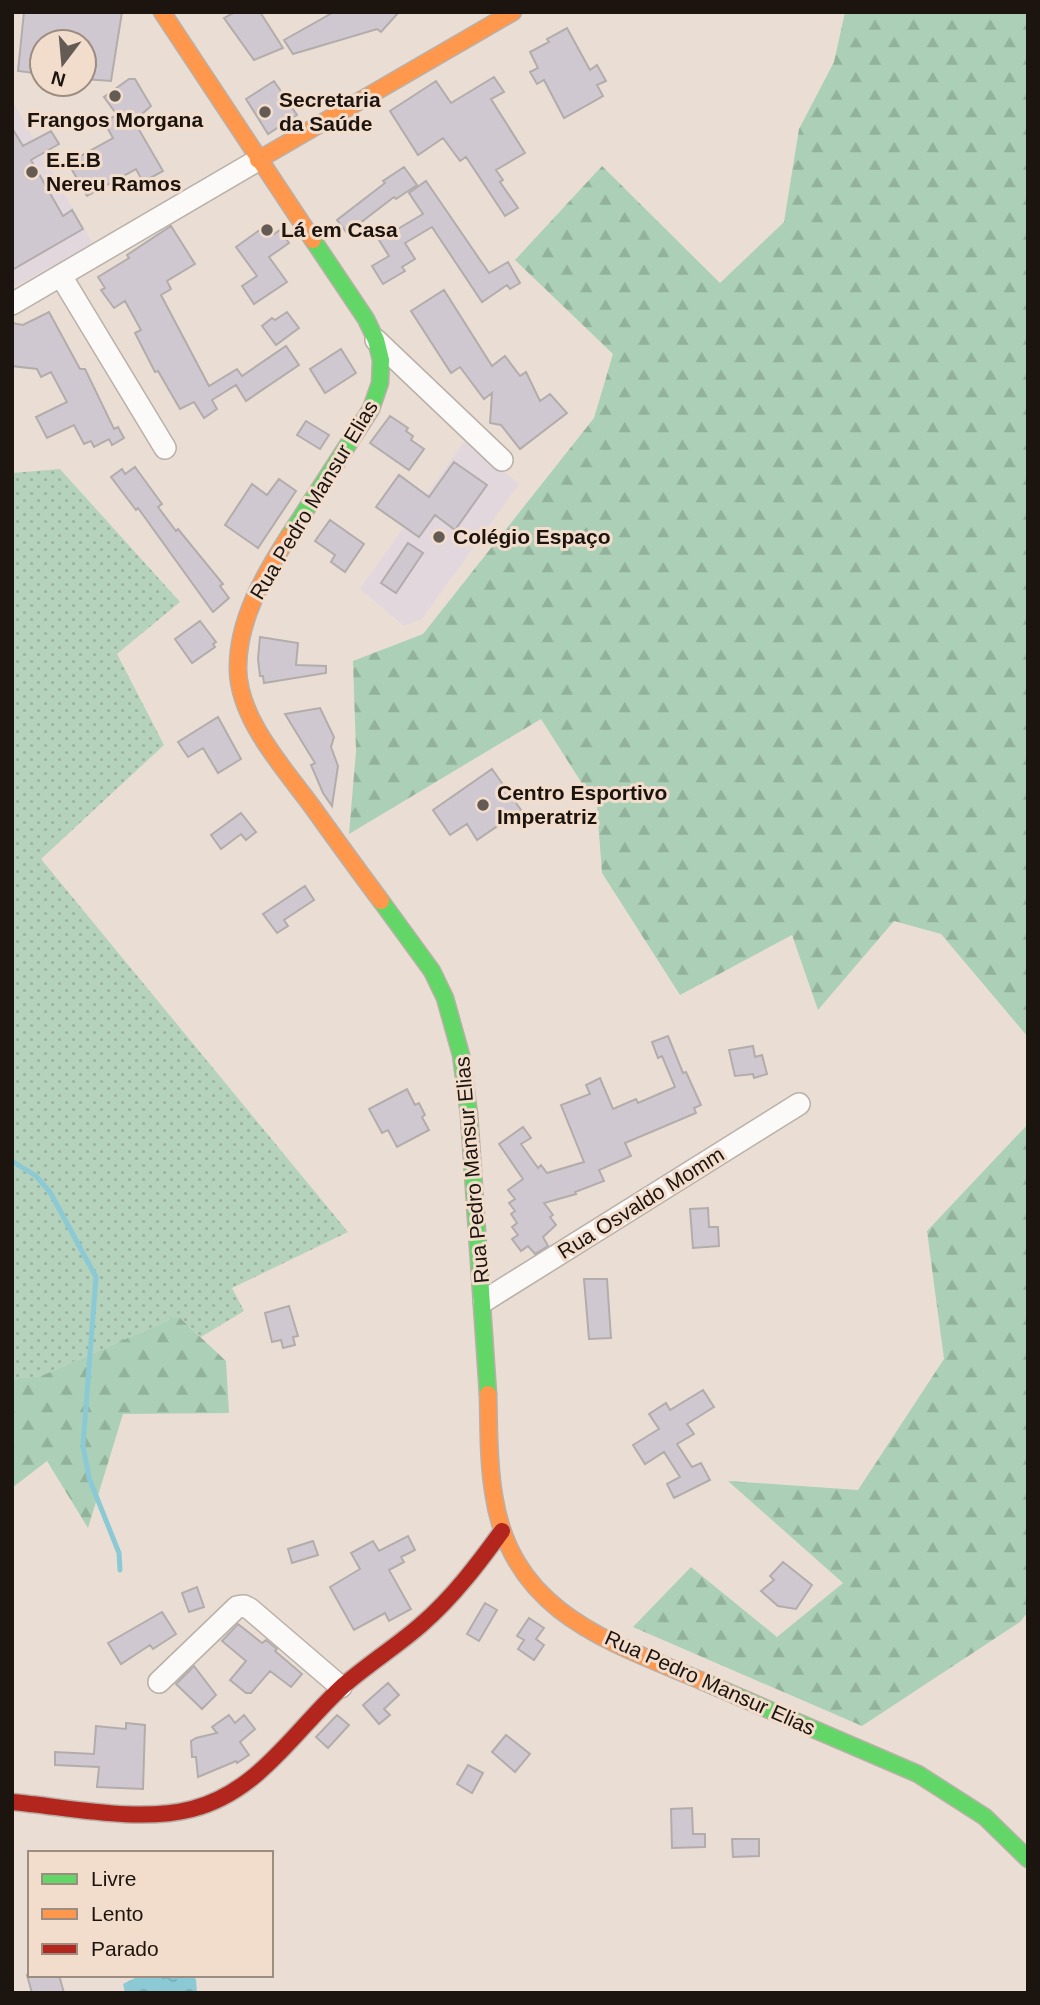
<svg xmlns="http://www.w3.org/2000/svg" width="1040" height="2005" viewBox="0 0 1040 2005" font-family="Arial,sans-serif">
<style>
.education{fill:#e3d7de}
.grass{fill:url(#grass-dots)}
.forest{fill:url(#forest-firs)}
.water{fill:url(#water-ripples)}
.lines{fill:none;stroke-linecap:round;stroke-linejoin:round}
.stream{stroke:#8bcad5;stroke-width:5}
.building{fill:#cfc8d1;stroke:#b2acab;stroke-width:2}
.street-casing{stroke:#b9b0a8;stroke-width:24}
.fast-casing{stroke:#b9b0a8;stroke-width:19}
.slow-casing{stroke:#b9b0a8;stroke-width:19}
.jam-casing{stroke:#b9b0a8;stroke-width:19}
.street{stroke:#fcfaf9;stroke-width:21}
.fast{stroke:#63d668;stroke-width:16}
.slow{stroke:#ff974d;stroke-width:16}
.jam{stroke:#b3261e;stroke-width:16}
.poi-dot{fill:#645b54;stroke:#f2ddcc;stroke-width:2.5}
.labels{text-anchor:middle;stroke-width:6;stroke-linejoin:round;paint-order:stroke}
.poi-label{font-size:21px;font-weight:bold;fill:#1c140f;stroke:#f2ddcc;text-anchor:start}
.street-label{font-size:21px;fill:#1c140f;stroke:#f2ddcc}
</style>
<defs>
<pattern id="grass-dots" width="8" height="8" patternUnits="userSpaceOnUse" patternTransform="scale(1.75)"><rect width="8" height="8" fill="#b5d2bc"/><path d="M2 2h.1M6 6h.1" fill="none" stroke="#9bb3a0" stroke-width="1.8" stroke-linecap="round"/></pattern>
<pattern id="forest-firs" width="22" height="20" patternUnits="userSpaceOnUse" patternTransform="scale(1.75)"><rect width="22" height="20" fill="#abd0b7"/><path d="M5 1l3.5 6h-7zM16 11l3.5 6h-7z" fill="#93b29c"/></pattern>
<pattern id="water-ripples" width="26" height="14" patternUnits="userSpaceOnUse" patternTransform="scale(1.75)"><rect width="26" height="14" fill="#8bcad5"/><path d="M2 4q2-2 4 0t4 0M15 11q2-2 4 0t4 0" fill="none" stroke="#77adb6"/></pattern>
</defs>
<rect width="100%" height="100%" fill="#eaded4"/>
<path class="education" d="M12,100L93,244L12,288Z
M466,439L519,484L422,619L404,626L360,589Z"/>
<path class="grass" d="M60,469L180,602L117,654L164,745L41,859L348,1232L232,1288L244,1311L201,1337L178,1316L41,1376L12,1379V473Z"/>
<path class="forest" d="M845,12H1028V1037L941,934L894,921L818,1010L792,935L680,995L602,873L597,807L541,719L349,834L356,751L353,661L423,634L594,418L613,354L515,260L602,166L720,283L784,222L799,129L834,62Z
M1028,1124V1612L1020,1622L862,1726L633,1627L691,1567L777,1637L843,1583L728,1481L858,1490L944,1359L927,1231Z
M178,1316L226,1361L229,1413L123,1414L88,1528L47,1461L12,1488V1379L41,1376Z"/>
<path class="water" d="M166,1975H189L196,1979L197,1993H125L123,1984L135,1978Z"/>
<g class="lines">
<path class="stream" d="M12,1161L36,1176L50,1192L96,1277L83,1445L89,1478L119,1553L120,1570"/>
</g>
<path class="building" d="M24,12H122L111,81L84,79V42H42V74L18,71Z
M235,12H260L283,48L254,60L224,18Z
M334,12H399L381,32L377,29L293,54L284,40Z
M567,28L590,70L597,65L606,81L597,85L603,96L564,118L544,80L537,84L530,72L538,68L530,52L549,42L547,39Z
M494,77L504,92L491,99L525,153L496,170L503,180L500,182L518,208L505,216L466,157L460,161L443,138L418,155L390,111L436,81L451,103Z
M129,79H135L151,106L134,121L163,171L143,182L136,169L87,196L68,163L113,138L104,122L117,115L104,97Z
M274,81L297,115L268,134L246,99Z
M12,128L23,146L51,131L59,144L31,160L63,216L72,210L83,229L12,270Z
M404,167L417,185L396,199L394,197L347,233L337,220L385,183L383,181Z
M426,181L489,273L508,262L520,283L510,289L507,285L482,302L432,227L405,243L415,259L402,267L405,271L383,284L372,266L389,256L379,240L423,214L409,193Z
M268,224L274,234L280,230L289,243L269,257L287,282L254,304L242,286L257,276L236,247Z
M171,226L195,264L167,281L171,289L161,295L209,386L237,369L242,376L286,346L299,365L246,401L236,385L212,400L217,409L204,418L194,402L180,409L158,371L155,372L135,333L141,330L125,301L114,308L101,290L105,288L98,277L129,258L127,255Z
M444,290L492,366L505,356L520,376L526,372L540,401L550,394L567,413L520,449L501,425L490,423L492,393L484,399L460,367L451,373L411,311Z
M49,312L80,369H85L114,429L118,427L124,438L112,445L109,439L94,447L91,441L84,444L74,425L47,438L36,417L67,402L51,372L41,377L37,369L12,366V323L23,325Z
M287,312L299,328L276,345L262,326L272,318L275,320Z
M341,349L356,373L325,393L310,369Z
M390,416L408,428L406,431L413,436L411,440L424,449L409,470L370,443Z
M306,421L329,435L320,449L297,435Z
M454,462L487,485L455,530L435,515L419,537L376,507L399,475L429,497Z
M135,467L162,504L158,507L176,531L178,529L223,584L220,586L229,598L213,612L138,508L136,510L111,477L122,469L125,474Z
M279,479L296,491L258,548L225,525L252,484L267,495Z
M330,520L364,544L345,572L331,562L335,555L315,541Z
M408,543L423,553L396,593L381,583Z
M200,621L216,642L213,644L215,647L192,663L175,639Z
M260,637L298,643L296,665L326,666V673L264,683L263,676H260L258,659Z
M320,708L334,737L331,747L338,766L332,806L323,793L311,765L315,763L285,714Z
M218,717L241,759L218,773L203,748L188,757L178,742Z
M492,769L521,810L477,840L467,824L450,835L433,810Z
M241,813L256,832L246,840L241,834L221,849L211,835Z
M305,886L314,900L284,920L288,926L277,933L263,914Z
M668,1036L683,1073L686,1072L701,1105L694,1108L696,1113L625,1143L631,1156L599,1170L604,1181L575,1192L576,1194L544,1203L553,1215L550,1217L556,1225L543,1237L548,1246L535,1254L528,1246L521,1251L512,1239L518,1235L512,1227L517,1223L511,1214L515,1211L509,1203L515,1199L508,1190L523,1179L499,1144L523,1127L531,1138L521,1144L538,1168L541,1165L547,1173L584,1162L561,1105L590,1094L586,1085L600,1078L613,1109L636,1099L638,1103L675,1087L662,1056L658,1058L652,1042Z
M753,1046L755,1057L762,1055L767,1074L754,1078L753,1074L735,1076L729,1050Z
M407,1089L415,1105L419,1103L425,1115L422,1117L429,1130L397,1147L388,1130L382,1133L369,1109Z
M708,1208L709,1227H718L719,1246L693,1248L690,1209Z
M584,1279H607L611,1338L589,1339Z
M289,1306L298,1336L293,1337L295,1345L283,1348L281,1340L272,1342L265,1313Z
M703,1390L714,1407L687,1424L694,1434L677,1444L692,1467L701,1463L710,1480L674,1498L667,1484L680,1477L664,1452L645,1464L633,1445L659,1429L649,1414L666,1403L670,1410Z
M408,1536L415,1550L401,1557L404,1562L389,1570L411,1609L389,1621L385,1613L354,1630L330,1587L360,1569L351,1553L373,1541L379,1551Z
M313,1541L318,1555L292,1563L288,1549Z
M783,1562L812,1585L796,1609L778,1606L761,1591L774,1580L770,1576Z
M197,1587L204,1607L189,1612L182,1593Z
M485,1603L497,1610L479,1641L467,1634Z
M162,1612L176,1634L153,1649L150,1645L121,1664L108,1643Z
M529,1618L544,1628L536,1639L544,1645L534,1660L518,1649L524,1640L517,1636Z
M238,1624L262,1643L266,1640L277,1649L275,1651L302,1674L291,1687L270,1671L251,1693H246L230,1680L246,1661L222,1641Z
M194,1666L216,1695L202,1709L176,1684Z
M388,1683L399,1695L384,1709L390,1715L379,1724L363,1705Z
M229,1715L235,1723L244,1715L255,1729L240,1742L249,1755L237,1763L236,1761L198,1777L196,1757H192L191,1741L196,1738L217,1733L212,1727Z
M337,1715L349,1725L328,1748L316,1737Z
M126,1723L145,1725L143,1789L97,1787L99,1767L55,1765V1752L94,1754L96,1726L126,1729Z
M506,1735L530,1754L515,1772L492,1752Z
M468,1765L483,1773L472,1793L457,1784Z
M692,1808L693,1834H705V1847L672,1848L671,1809Z
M732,1839H759V1856L733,1857Z
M27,1975H59L64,1993H32Z"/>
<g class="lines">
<defs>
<path id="street" d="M61,276L165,448
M12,304L258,160
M376,340L502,460
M484,1301L799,1104
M159,1682L237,1607L244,1606L250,1609L341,1687"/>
<path id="fast" d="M289,536L371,409L380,383L381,360L376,340L366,319L313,240
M381,901L432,971L445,998L461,1055L469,1114L488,1394
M702,1681L918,1774L985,1817L1028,1859"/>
<path id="slow" d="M162,12L313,240
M258,160L513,12
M289,536C264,575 237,621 238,670C239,719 283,767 311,805C334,837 357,869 381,901
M488,1394C489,1428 488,1462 494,1496C512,1612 607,1641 702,1681"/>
<path id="jam" d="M12,1802C68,1807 138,1823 192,1809C259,1792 295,1730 343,1686C368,1664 397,1646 422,1624C453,1597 478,1564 502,1531"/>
</defs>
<use href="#street" class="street-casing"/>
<use href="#fast" class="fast-casing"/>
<use href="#slow" class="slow-casing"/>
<use href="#jam" class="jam-casing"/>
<use href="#street" class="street"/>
<use href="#fast" class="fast"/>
<use href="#slow" class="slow"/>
<use href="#jam" class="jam"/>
</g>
<g class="poi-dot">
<circle cx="115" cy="96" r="7"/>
<circle cx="265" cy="112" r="7"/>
<circle cx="32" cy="172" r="7"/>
<circle cx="267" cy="230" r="7"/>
<circle cx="439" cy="537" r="7"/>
<circle cx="483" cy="805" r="7"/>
</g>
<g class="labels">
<g class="poi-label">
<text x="279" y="107">Secretaria<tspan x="279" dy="24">da Saúde</tspan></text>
<text x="115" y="127" text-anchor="middle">Frangos Morgana</text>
<text x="46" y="167">E.E.B<tspan x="46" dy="24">Nereu Ramos</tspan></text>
<text x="281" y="237">Lá em Casa</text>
<text x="453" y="544">Colégio Espaço</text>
<text x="497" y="800">Centro Esportivo<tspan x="497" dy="24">Imperatriz</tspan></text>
</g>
<g class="street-label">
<text transform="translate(314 500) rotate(-59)" y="7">Rua Pedro Mansur Elias</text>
<text transform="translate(472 1170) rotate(-95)" y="7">Rua Pedro Mansur Elias</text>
<text transform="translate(641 1203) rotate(-32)" y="7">Rua Osvaldo Momm</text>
<text transform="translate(710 1683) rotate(24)" y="7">Rua Pedro Mansur Elias</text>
</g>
</g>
<rect width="1040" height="2005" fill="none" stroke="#1c140f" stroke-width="28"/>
<rect x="28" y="1851" width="245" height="126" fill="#f2ddcc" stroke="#9c8d80" stroke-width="2"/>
<rect x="42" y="1874" width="35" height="10" fill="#63d668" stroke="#9c8d80" stroke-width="2"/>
<text x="91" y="1886" font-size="21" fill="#1c140f">Livre</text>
<rect x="42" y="1909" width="35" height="10" fill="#ff974d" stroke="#9c8d80" stroke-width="2"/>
<text x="91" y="1921" font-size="21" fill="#1c140f">Lento</text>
<rect x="42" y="1944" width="35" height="10" fill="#b3261e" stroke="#9c8d80" stroke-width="2"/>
<text x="91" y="1956" font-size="21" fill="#1c140f">Parado</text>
<g transform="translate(63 63) rotate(196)"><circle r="33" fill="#f2ddcc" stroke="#9c8d80" stroke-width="2"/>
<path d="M0-5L12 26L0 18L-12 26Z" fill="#645b54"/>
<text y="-10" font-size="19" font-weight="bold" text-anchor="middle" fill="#1c140f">N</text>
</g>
</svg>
